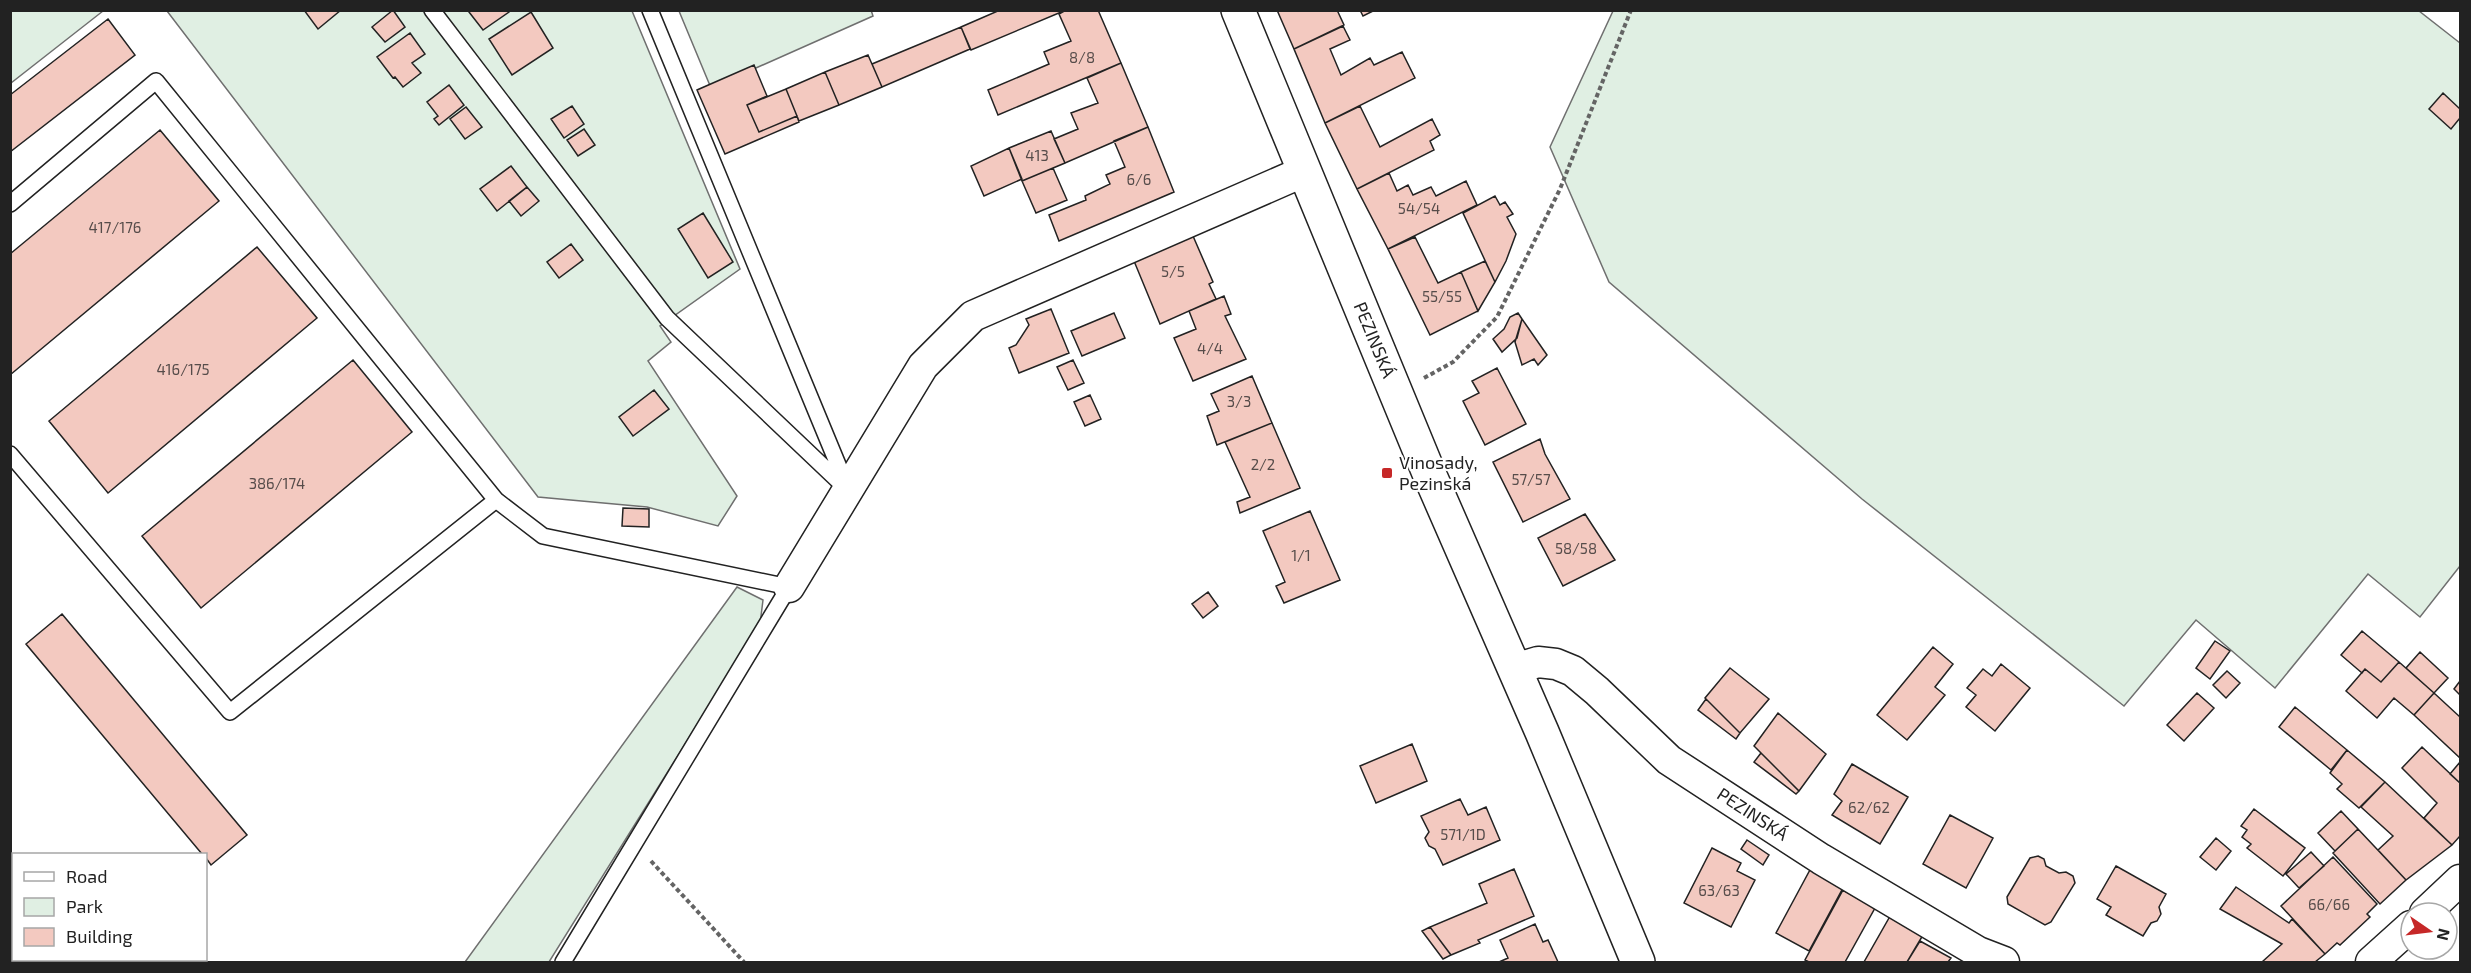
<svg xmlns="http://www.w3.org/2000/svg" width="2471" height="973" viewBox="0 0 2471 973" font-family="'Exo 2',sans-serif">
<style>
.green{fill:#e0efe3;stroke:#6f6f6f;stroke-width:1.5}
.building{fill:#f3c9c0;stroke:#222;stroke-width:1.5}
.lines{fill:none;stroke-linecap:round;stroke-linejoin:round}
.lane-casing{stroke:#222;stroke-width:18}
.street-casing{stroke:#222;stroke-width:33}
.secondary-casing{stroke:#222;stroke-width:36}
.path{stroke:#646464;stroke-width:4;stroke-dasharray:4.5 3;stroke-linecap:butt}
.lane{stroke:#fff;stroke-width:15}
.street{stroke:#fff;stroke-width:30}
.secondary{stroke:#fff;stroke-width:33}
.poi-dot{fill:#c62828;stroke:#fff;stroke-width:2}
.labels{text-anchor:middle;stroke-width:4.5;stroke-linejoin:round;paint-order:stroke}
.number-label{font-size:15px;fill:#564c4a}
.street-label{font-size:18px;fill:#222;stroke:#fff}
.poi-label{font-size:18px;fill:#222;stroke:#fff;text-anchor:start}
</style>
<rect width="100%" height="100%" fill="#fff"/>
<path class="green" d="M11,10H103V11L11,83Z
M871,10L873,16L711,88L679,11Z
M167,11H632L740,269L660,326L671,342L648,361L737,496L718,526L647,507L538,497Z
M1613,11H2419L2460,43V566L2420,617L2368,574L2275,688L2196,620L2124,706L1862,499L1609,282L1550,147Z
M737,587L763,600L760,624L549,962H465Z"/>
<path class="building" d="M304,10H341L318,29Z
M393,10L405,27L385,42L372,27Z
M471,10H508L509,12L483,30L469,12Z
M1000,10H1066L971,50L961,27Z
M1066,10H1098L1121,63L998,115L988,90L1049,64L1044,52L1071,41L1059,14Z
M1277,10H1337L1344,25L1294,49Z
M1360,10H1375L1363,16Z
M531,12L553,48L512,75L489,39Z
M108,19L135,55L10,152V95Z
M1343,26L1350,40L1330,49L1341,75L1370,58L1374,65L1402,52L1415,78L1325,123L1294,49Z
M961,27L970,49L882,87L872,64Z
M410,33L425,54L412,63L421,73L403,87L395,77L393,78L377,57Z
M868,55L882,87L839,105L825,72Z
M1121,63L1148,127L1065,163L1054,139L1078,129L1071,113L1098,103L1087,78Z
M754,65L767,96L747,105L759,132L797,116L799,122L725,154L697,90Z
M825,72L839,105L799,121L786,89Z
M449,85L464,105L439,125L434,119L438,116L427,102Z
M786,89L797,116L759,132L747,105Z
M2443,93L2460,109V118L2451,129L2429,109Z
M572,106L584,124L564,138L551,119Z
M1360,106L1380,147L1432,119L1440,135L1430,141L1434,150L1357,189L1325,123Z
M466,107L482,127L465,139L450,119Z
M1148,127L1174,192L1059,241L1049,215L1086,200L1085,196L1110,184L1106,175L1125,167L1114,141Z
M584,129L595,145L578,156L567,140Z
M160,130L219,201L10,375V254Z
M1051,131L1065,163L1022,181L1009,148Z
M1009,148L1022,179L984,196L971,166Z
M511,166L527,187L497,211L480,189Z
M1053,168L1067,200L1036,213L1022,181Z
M1389,173L1397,191L1408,185L1413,195L1431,187L1436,196L1466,181L1477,205L1388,249L1357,189Z
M527,187L539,201L521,216L509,201Z
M1495,196L1500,205L1505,202L1513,214L1507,217L1516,234L1506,261L1495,282L1463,213Z
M703,213L733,262L708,278L678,229Z
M1193,236L1213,282L1209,284L1216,299L1160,324L1134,261Z
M1415,237L1438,283L1461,272L1478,311L1430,335L1388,249Z
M571,244L583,260L559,278L547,262Z
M257,247L317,318L108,493L49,421Z
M1485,261L1495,282L1478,311L1461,272Z
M1224,296L1231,314L1225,316L1246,359L1193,381L1174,338L1196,329L1189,311Z
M1051,309L1069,353L1019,373L1009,348L1016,345L1029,325L1026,319Z
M1114,313L1125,338L1082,356L1071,331Z
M1518,313L1522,319L1517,338L1502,352L1493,339L1504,329L1510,317Z
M1522,319L1547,355L1538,365L1534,359L1522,365L1515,342Z
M353,360L412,432L201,608L142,536Z
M1073,360L1084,383L1068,390L1057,367Z
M1497,368L1526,424L1485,445L1463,401L1479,393L1472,381Z
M1252,376L1272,423L1217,445L1207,416L1219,411L1211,394Z
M654,390L669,409L633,436L619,417Z
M1090,395L1101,419L1085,426L1074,402Z
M1272,423L1300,488L1240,513L1237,502L1250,497L1225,442Z
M1540,439L1545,454L1570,499L1523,522L1493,462Z
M623,508L649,509V527L622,526Z
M1310,511L1340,580L1284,603L1276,586L1285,582L1263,531Z
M1585,514L1615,560L1563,586L1538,538Z
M1208,592L1218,606L1203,618L1192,604Z
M62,614L247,835L211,865L206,858V854H202L26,644Z
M2362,631L2399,662L2381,682L2365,669L2362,673L2341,655Z
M2215,641L2230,651L2210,679L2196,668Z
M1933,647L1953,664L1935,687L1945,695L1907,740L1877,715Z
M2420,652L2448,678L2434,693L2406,668Z
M2399,662L2434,693L2414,715L2394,698L2377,718L2346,691L2365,669L2381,682Z
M2001,664L2030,688L1995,731L1966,707L1976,695L1967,688L1983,669L1992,676Z
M1730,668L1769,699L1740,733L1705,698Z
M2227,671L2240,683L2226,698L2213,685Z
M2460,681V695L2454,689Z
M2197,693L2214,708L2184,741L2167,725Z
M2434,693L2460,717V758L2414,715Z
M1706,699L1740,733L1736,739L1698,710Z
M2295,707L2347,750L2331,770L2279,727Z
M1778,713L1826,754L1799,791L1754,746Z
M1412,744L1427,781L1376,803L1360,766Z
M2422,747L2460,783V836L2452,845L2424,818L2437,803L2402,768Z
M2347,750L2385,782L2359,808L2337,789L2342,784L2330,773Z
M1761,753L1799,791L1796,794L1754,762Z
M2460,762V783L2450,774Z
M1852,764L1908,797L1880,844L1832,815L1842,801L1834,794Z
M2385,782L2452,845L2406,880L2378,850L2393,836L2361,807Z
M1460,799L1468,815L1486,807L1500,840L1443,865L1435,849L1429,846L1425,838L1429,832L1421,816Z
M2254,809L2305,848L2283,876L2247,848L2251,844L2242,837L2247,830L2241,826Z
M2341,811L2358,829L2335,851L2318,833Z
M1950,815L1993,838L1966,888L1923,864Z
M2358,829L2406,880L2380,904L2333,853Z
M2216,838L2231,851L2216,870L2200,857Z
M1747,840L1769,855L1763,865L1741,849Z
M1712,848L1741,863L1737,871L1755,880L1731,927L1684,903Z
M2311,852L2324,866L2299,888L2286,874Z
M2038,856L2044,859L2046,866L2059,873L2066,872L2073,876L2075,883L2051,922L2045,925L2008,904L2007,897L2030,858Z
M2333,857L2377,904L2367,914L2370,917L2340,945L2337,943L2325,954L2281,906Z
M2116,866L2166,894L2159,907L2161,914L2157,921L2151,923L2143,936L2106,915L2111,907L2097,899Z
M1811,868L1844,886L1809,951L1776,933Z
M1514,869L1534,916L1478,940L1480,943L1451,955L1430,927L1487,903L1479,884Z
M2236,887L2289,923L2292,919L2325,954L2315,962H2262L2282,944L2220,909Z
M1843,890L1875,908L1845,962H1809L1805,960Z
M1893,911L1926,930L1907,962H1864Z
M1535,924L1543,942L1548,940L1558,962H1499L1508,958L1500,940Z
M1430,927L1451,955L1443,959L1422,931Z
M1920,941L1951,958L1948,962H1907Z"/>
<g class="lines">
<defs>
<path id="lane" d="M432,10L667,318L849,491
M650,10L846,484
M10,204L156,81L496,500L543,536L789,587L563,962
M10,454L230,712L496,500"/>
<g id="street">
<path d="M789,587L923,366L973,316L1305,171"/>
<path id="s1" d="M1514,669L1538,662L1556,664L1573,671L1597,691L1669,760L1821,859L1978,952L2004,962"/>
<path d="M2425,913L2460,880"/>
<path d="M2371,962L2411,926"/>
</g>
<g id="secondary">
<path id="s2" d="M1238,10L1431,478L1542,732L1638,962"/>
</g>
</defs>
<use href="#lane" class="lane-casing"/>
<use href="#street" class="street-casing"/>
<use href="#secondary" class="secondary-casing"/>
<path class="path" d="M1424,378L1453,362L1497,317L1560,189L1631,10
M651,861L744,962"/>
<use href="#lane" class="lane"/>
<use href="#street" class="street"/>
<use href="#secondary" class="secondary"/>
</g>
<rect class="poi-dot" x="1381" y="467" width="12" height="12" rx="3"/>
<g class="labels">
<g class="number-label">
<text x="1082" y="63">8/8</text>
<text x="1037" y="161">413</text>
<text x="1139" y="185">6/6</text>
<text x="1419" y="214">54/54</text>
<text x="115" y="233">417/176</text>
<text x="1173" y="277">5/5</text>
<text x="1442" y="302">55/55</text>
<text x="1210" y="354">4/4</text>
<text x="183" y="375">416/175</text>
<text x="1239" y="407">3/3</text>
<text x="1263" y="470">2/2</text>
<text x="1531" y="485">57/57</text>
<text x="277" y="489">386/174</text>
<text x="1576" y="554">58/58</text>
<text x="1301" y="561">1/1</text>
<text x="1869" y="813">62/62</text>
<text x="1463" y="840">571/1D</text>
<text x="1719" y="896">63/63</text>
<text x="2329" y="910">66/66</text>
</g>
<g class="street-label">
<text dy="6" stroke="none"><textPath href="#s2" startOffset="357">PEZINSKÁ</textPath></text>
<text dy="6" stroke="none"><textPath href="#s1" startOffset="292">PEZINSKÁ</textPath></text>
</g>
<g class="poi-label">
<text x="1399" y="469">Vinosady,<tspan x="1399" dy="21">Pezinská</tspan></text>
</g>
</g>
<rect width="2471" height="973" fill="none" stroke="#222222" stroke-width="24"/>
<rect x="12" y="853" width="195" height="108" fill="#ffffff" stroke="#a7a7a7" stroke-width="1.5"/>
<rect x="24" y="872" width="30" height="9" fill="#ffffff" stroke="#a7a7a7" stroke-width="1.5"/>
<text x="66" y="883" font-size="18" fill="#222222">Road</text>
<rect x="24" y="898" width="30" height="18" fill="#e0efe3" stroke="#a7a7a7" stroke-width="1.5"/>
<text x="66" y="913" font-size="18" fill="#222222">Park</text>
<rect x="24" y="928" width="30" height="18" fill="#f3c9c0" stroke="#a7a7a7" stroke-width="1.5"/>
<text x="66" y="943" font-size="18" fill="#222222">Building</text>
<g transform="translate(2429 931) rotate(104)"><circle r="28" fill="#ffffff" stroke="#a7a7a7" stroke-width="1.5"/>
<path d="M0-4.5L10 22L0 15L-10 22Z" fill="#c62828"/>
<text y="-9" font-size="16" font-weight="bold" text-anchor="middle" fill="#222222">N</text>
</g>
</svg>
